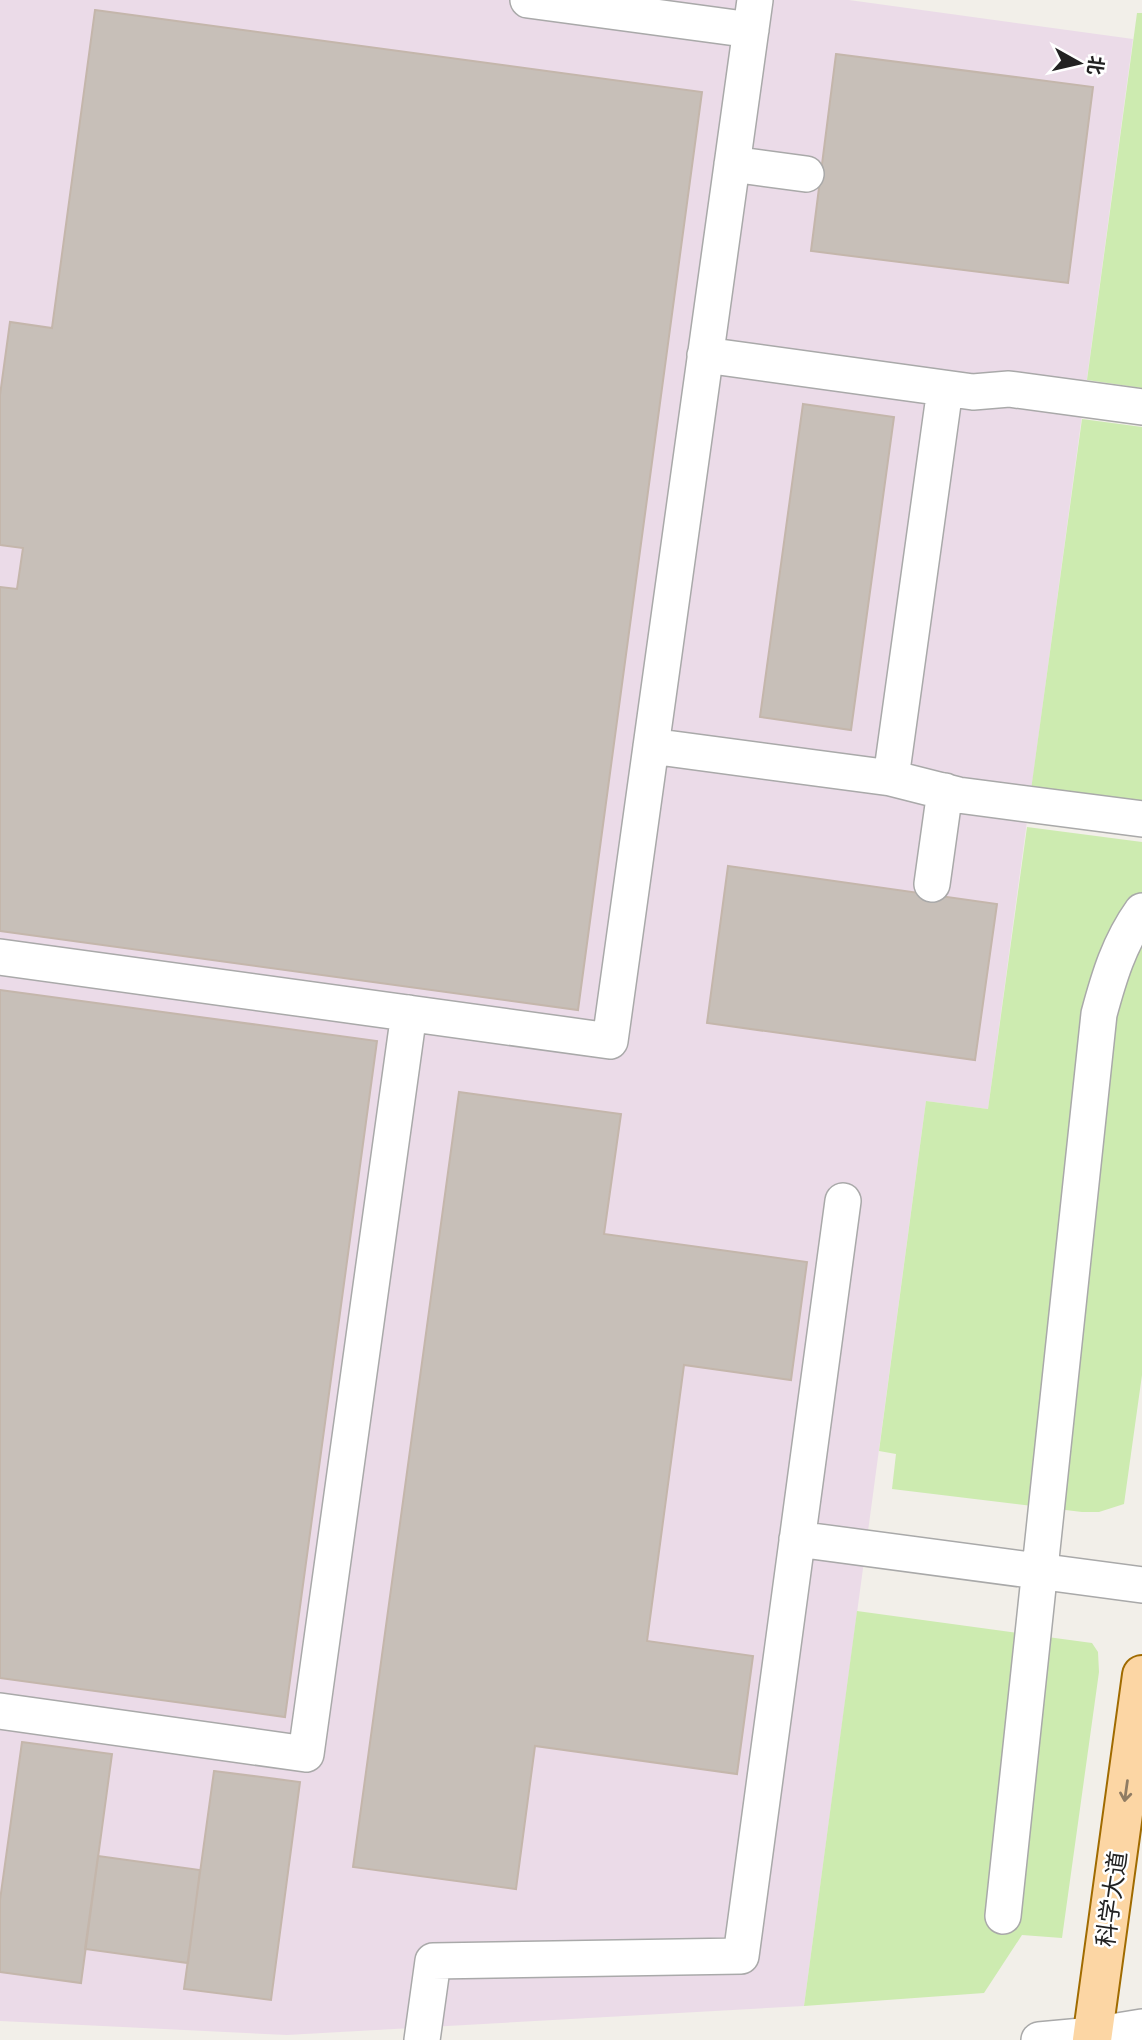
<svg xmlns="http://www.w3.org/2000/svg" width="1142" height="2040" viewBox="0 0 1142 2040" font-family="Cabin,'Noto Sans SC',sans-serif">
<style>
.industrial{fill:#ebdbe8}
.grass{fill:#cdebb0}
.building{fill:#c7bfb8;stroke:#c4b6ab;stroke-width:2}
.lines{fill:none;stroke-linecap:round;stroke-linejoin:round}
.minor-casing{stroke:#a9a9a9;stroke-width:38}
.major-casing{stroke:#a06b00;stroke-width:42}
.minor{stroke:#fff;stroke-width:35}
.major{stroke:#fcd6a4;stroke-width:38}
.oneway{stroke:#8f7c63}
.labels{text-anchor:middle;stroke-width:5;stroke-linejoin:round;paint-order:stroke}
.street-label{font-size:24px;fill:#222;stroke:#fff}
</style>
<rect width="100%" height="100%" fill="#f2efe9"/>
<path class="industrial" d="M0,0H849L1133,39L988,1109L926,1101L804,2006L287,2035L0,2021Z"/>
<path class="grass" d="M1137,13H1142V388L1087,380Z
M1082,419L1142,427V804L1031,790Z
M1027,827L1142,842V1375L1124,1504L1099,1512H1082L892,1489L896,1454L879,1451L926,1101L988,1109Z
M857,1611L1092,1643L1098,1652L1099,1672L1062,1938L1022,1935L984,1993L804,2006Z"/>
<path class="building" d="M95,10L702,92L578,1010L0,931V587L17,589L23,548L0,545V395L10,322L52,328Z
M836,54L1093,87L1068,283L811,251Z
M803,404L894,417L851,730L760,717Z
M728,866L997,904L975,1060L707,1023Z
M0,990L377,1041L285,1717L0,1678Z
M459,1092L621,1114L604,1234L807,1262L791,1380L684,1365L647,1641L753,1656L737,1774L535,1746L516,1889L353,1867Z
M22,1742L112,1754L81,1983L0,1972V1900Z
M214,1771L300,1782L271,2000L184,1989Z
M98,1856L200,1870L188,1963L85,1949Z"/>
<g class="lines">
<defs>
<path id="minor" d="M528,0L751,30
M732,164L806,174
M705,355L973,392L1009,389L1142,407
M651,746L891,778L958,795L1142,819
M891,778L945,389
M932,884L945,791
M0,957L610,1041L755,0
M797,1539L1142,1585
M0,1711L306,1754L409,1013
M1003,1916L1099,1014C1109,977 1119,943 1142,911
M422,2040L433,1961L741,1956L843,1201
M1039,2040L1093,2035L1142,2027"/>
<path id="major" d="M1092,2040L1142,1675"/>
</defs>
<use href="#minor" class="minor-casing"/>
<use href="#major" class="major-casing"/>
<use href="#minor" class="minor"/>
<use href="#major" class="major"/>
</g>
<defs><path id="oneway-shaft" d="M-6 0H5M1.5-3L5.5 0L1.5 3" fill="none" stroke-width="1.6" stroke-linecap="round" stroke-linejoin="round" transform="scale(1.75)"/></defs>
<use class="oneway" href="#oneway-shaft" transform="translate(1126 1791) rotate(98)"/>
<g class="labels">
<g class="street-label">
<text transform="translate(1112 1899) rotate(-82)" y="8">科学大道</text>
</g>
</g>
<g transform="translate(1079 63) rotate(98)" stroke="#ffffff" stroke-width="5" paint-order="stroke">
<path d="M0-5L12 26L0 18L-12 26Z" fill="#222222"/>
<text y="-10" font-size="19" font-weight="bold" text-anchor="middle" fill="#222222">北</text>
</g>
</svg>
